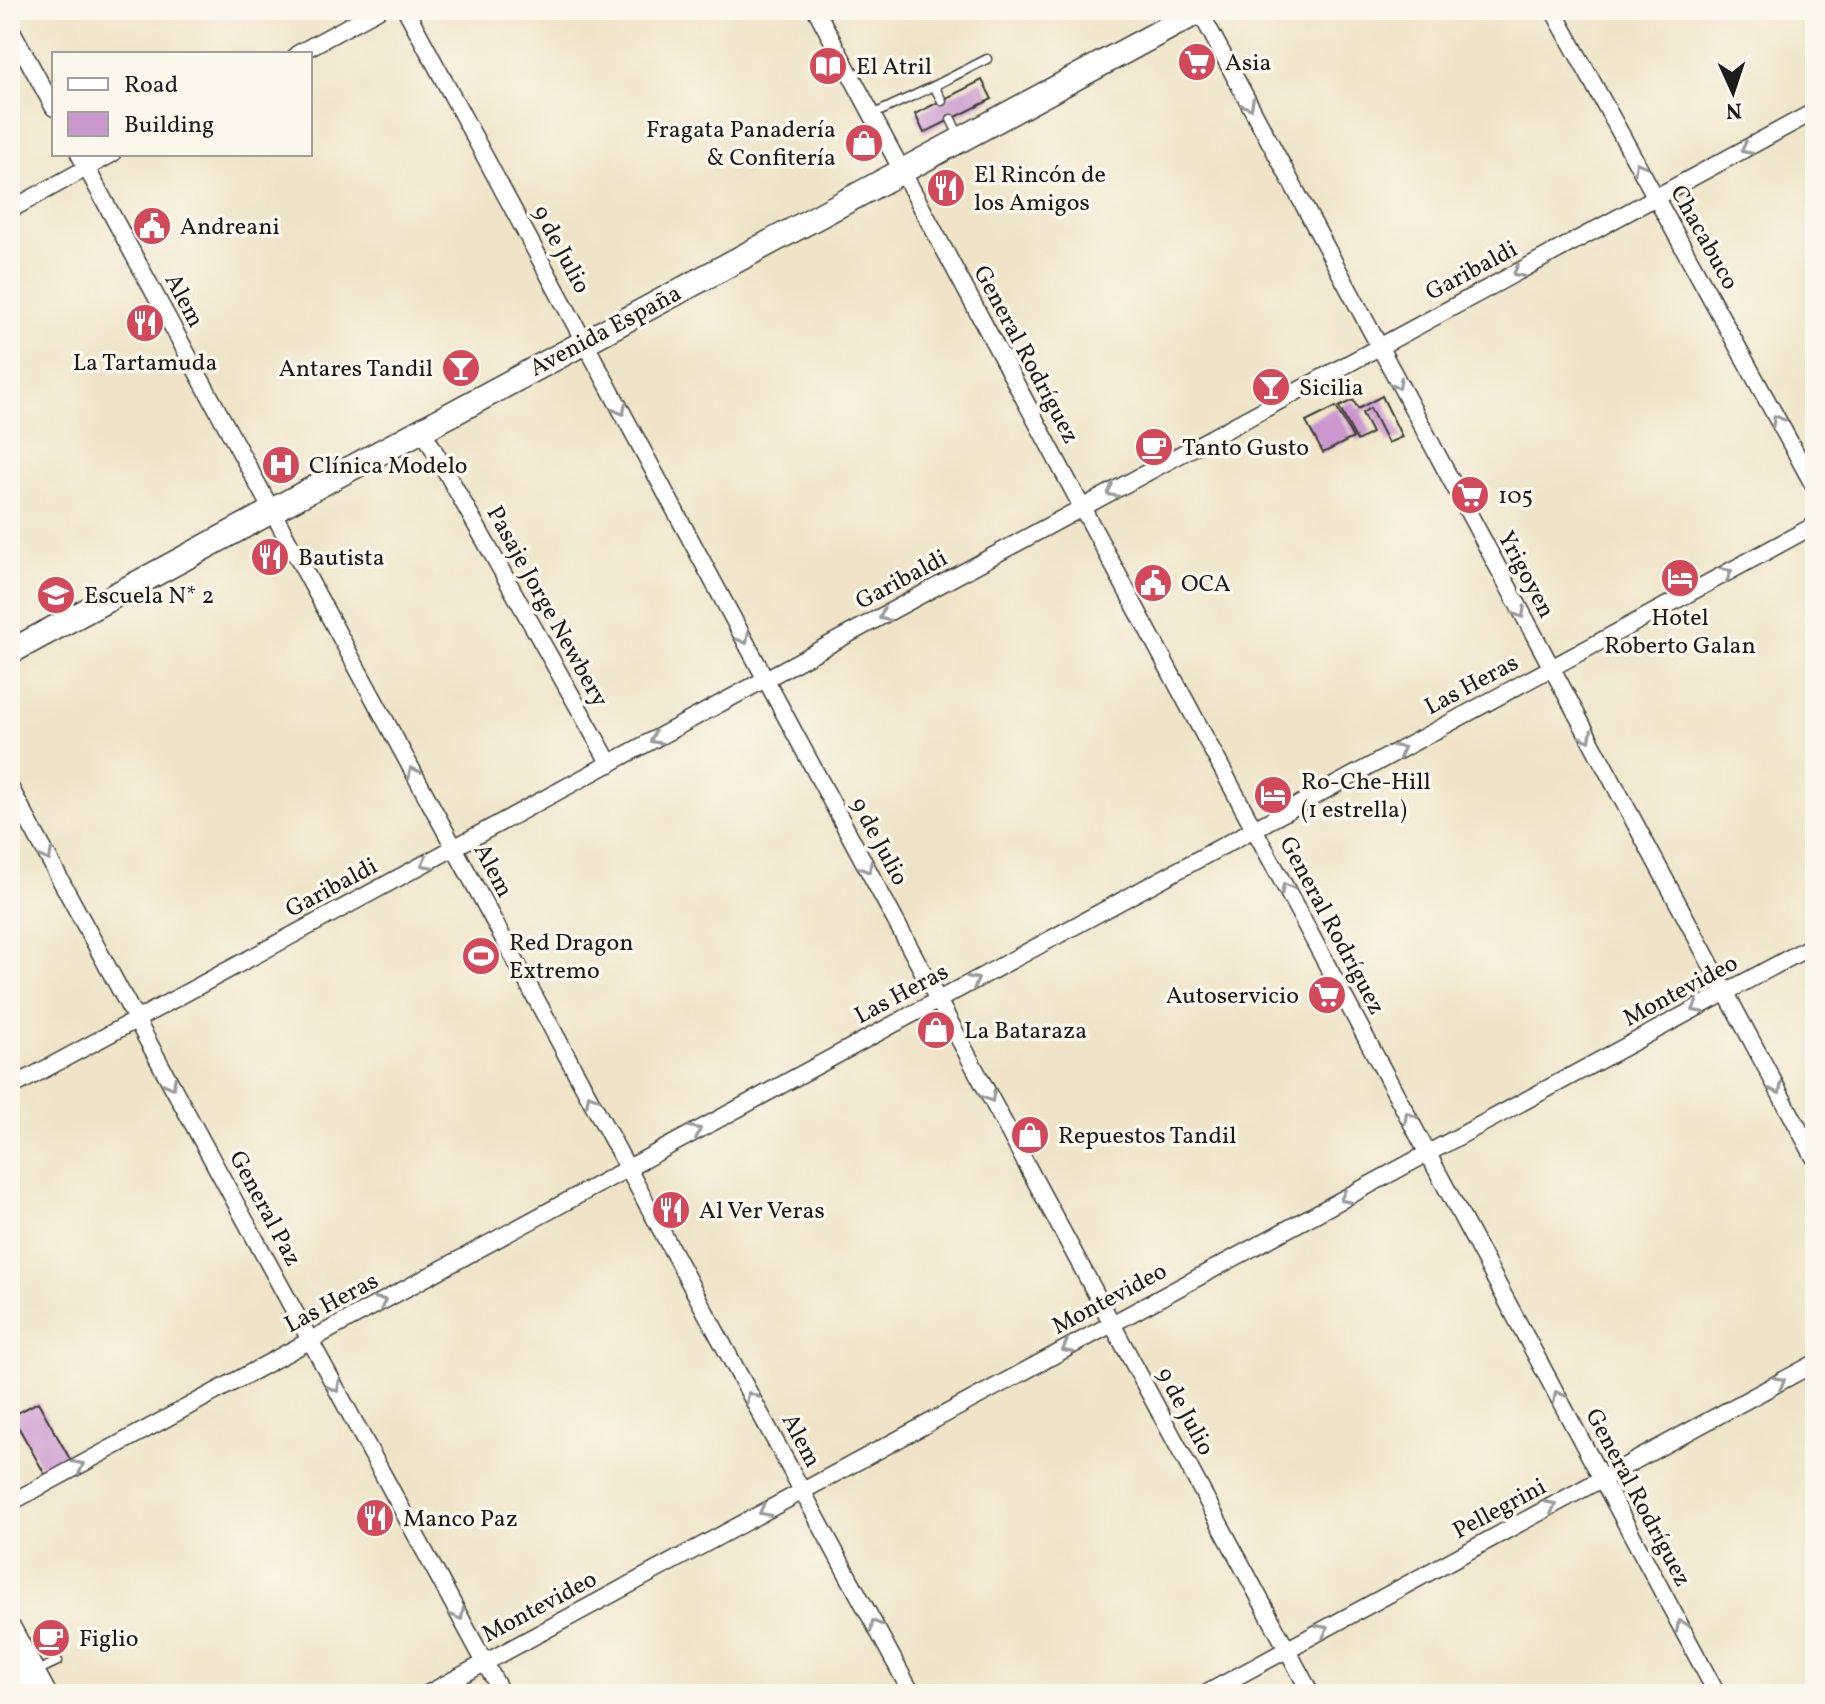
<svg xmlns="http://www.w3.org/2000/svg" width="1825" height="1704" viewBox="0 0 1825 1704" font-family="Vollkorn,serif">
<style>
.building{fill:#cb97cf}
.lines{fill:none;stroke-linecap:round;stroke-linejoin:round}
.service-casing{stroke:#3c3a36;stroke-width:11}
.minor-casing{stroke:#3c3a36;stroke-width:19}
.secondary-casing{stroke:#3c3a36;stroke-width:27}
.service{stroke:#fff;stroke-width:8}
.minor{stroke:#fff;stroke-width:16}
.secondary{stroke:#fff;stroke-width:24}
.oneway{stroke:#999}
.labels{text-anchor:middle;stroke-width:7;stroke-linejoin:round;paint-order:stroke}
.poi-label{font-size:24px;fill:#1c1c1c;stroke:#fbf7ec;text-anchor:start}
.street-label{font-size:24px;fill:#1c1c1c;stroke:#fbf7ec}
</style>
<rect width="100%" height="100%" fill="#fbf7ec"/>
<filter id="ink" filterUnits="userSpaceOnUse"><feTurbulence type="fractalNoise" baseFrequency=".0125" numOctaves="2"/><feDisplacementMap in="SourceGraphic" scale="16" xChannelSelector="R" yChannelSelector="G"/><feConvolveMatrix kernelMatrix="1 2 1 2 8 2 1 2 1" color-interpolation-filters="sRGB"/></filter>
<filter id="wash" filterUnits="userSpaceOnUse"><feTurbulence type="fractalNoise" baseFrequency=".006" numOctaves="4" result="noise"/><feDisplacementMap in="SourceGraphic" scale="32" xChannelSelector="R" yChannelSelector="G"/><feGaussianBlur stdDeviation="1.8" result="paint"/><feColorMatrix in="noise" values="0 0 0 0 0 0 0 0 0 0 0 0 0 0 0 0 0 1.4 0 .05"/><feComposite in="paint" operator="in"/></filter>
<g filter="url(#wash)">
<rect width="100%" height="100%" fill="#efe4c7"/>
<g id="blocks">
<path class="building" d="M982,80L992,99L924,133L915,114Z
M1382,396L1402,437L1388,443L1370,408L1362,413L1372,433L1357,441L1339,407L1353,400L1358,409Z
M1336,407L1353,438L1323,453L1306,422Z
M38,1402L71,1461L46,1476L12,1416Z"/>
</g>
</g>
<g filter="url(#ink)">
<use href="#blocks" fill-opacity="0" stroke="#3c3a36" stroke-width="2"/>
<g class="lines">
<defs>
<path id="service" d="M934,86L987,59
M872,115L934,86L942,101
M951,119L960,138
M37,1671L58,1661"/>
<path id="minor" d="M406,10L1311,1694
M816,10L1717,1694
M1199,10L1815,1159
M1553,10L1815,488
M10,27L54,108
M297,54L378,10
M79,154L912,1694
M10,210L112,154
M422,429L610,764
M10,787L502,1694
M10,1088L1815,111
M10,1503L1815,525
M427,1694L1815,944
M1205,1694L1815,1363"/>
<path id="secondary" d="M10,652L1201,10
M10,1631L44,1694
M10,1675L20,1694"/>
</defs>
<use href="#service" class="service-casing"/>
<use href="#minor" class="minor-casing"/>
<use href="#secondary" class="secondary-casing"/>
<use href="#service" class="service"/>
<use href="#minor" class="minor"/>
<use href="#secondary" class="secondary"/>
</g>
<defs><path id="oneway-chevron" d="M-2-3.5L2.5 0L-2 3.5" fill="none" stroke-width="1.6" stroke-linecap="round" stroke-linejoin="round" transform="scale(2)"/></defs>
<g class="oneway">
<use href="#oneway-chevron" transform="translate(1249 105) rotate(62)"/>
<use href="#oneway-chevron" transform="translate(1746 149) rotate(152)"/>
<use href="#oneway-chevron" transform="translate(1639 167) rotate(-119)"/>
<use href="#oneway-chevron" transform="translate(1518 272) rotate(152)"/>
<use href="#oneway-chevron" transform="translate(1397 384) rotate(62)"/>
<use href="#oneway-chevron" transform="translate(621 410) rotate(62)"/>
<use href="#oneway-chevron" transform="translate(1777 420) rotate(-119)"/>
<use href="#oneway-chevron" transform="translate(1112 492) rotate(152)"/>
<use href="#oneway-chevron" transform="translate(1727 573) rotate(-28)"/>
<use href="#oneway-chevron" transform="translate(1520 613) rotate(62)"/>
<use href="#oneway-chevron" transform="translate(884 616) rotate(152)"/>
<use href="#oneway-chevron" transform="translate(744 639) rotate(62)"/>
<use href="#oneway-chevron" transform="translate(1587 737) rotate(62)"/>
<use href="#oneway-chevron" transform="translate(655 739) rotate(152)"/>
<use href="#oneway-chevron" transform="translate(1400 750) rotate(-28)"/>
<use href="#oneway-chevron" transform="translate(413 772) rotate(-118)"/>
<use href="#oneway-chevron" transform="translate(47 856) rotate(62)"/>
<use href="#oneway-chevron" transform="translate(426 863) rotate(152)"/>
<use href="#oneway-chevron" transform="translate(867 868) rotate(62)"/>
<use href="#oneway-chevron" transform="translate(1286 888) rotate(-118)"/>
<use href="#oneway-chevron" transform="translate(974 981) rotate(-28)"/>
<use href="#oneway-chevron" transform="translate(1697 1008) rotate(152)"/>
<use href="#oneway-chevron" transform="translate(171 1084) rotate(62)"/>
<use href="#oneway-chevron" transform="translate(1777 1089) rotate(62)"/>
<use href="#oneway-chevron" transform="translate(990 1097) rotate(62)"/>
<use href="#oneway-chevron" transform="translate(591 1099) rotate(-118)"/>
<use href="#oneway-chevron" transform="translate(1409 1117) rotate(-118)"/>
<use href="#oneway-chevron" transform="translate(696 1131) rotate(-28)"/>
<use href="#oneway-chevron" transform="translate(1345 1198) rotate(152)"/>
<use href="#oneway-chevron" transform="translate(381 1302) rotate(-28)"/>
<use href="#oneway-chevron" transform="translate(1067 1348) rotate(152)"/>
<use href="#oneway-chevron" transform="translate(1780 1382) rotate(-28)"/>
<use href="#oneway-chevron" transform="translate(335 1387) rotate(62)"/>
<use href="#oneway-chevron" transform="translate(1558 1396) rotate(-118)"/>
<use href="#oneway-chevron" transform="translate(751 1397) rotate(-118)"/>
<use href="#oneway-chevron" transform="translate(79 1466) rotate(-28)"/>
<use href="#oneway-chevron" transform="translate(1551 1506) rotate(-28)"/>
<use href="#oneway-chevron" transform="translate(764 1511) rotate(152)"/>
<use href="#oneway-chevron" transform="translate(459 1615) rotate(62)"/>
<use href="#oneway-chevron" transform="translate(875 1625) rotate(-118)"/>
<use href="#oneway-chevron" transform="translate(1681 1625) rotate(-118)"/>
<use href="#oneway-chevron" transform="translate(1323 1630) rotate(-28)"/>
</g>
</g>
<defs>
<symbol id="supermarket-disc" viewBox="-11 -11 22 22"><circle r="9.5" fill="#d1495b" stroke="#fbf7ec"/><path d="M-6-5.5h2.5l.6 2H6L4.5 2H-2.5L-4.4-4H-6ZM-1.5 3.2a1.3 1.3 0 1 0 .1 0ZM3 3.2a1.3 1.3 0 1 0 .1 0Z" fill="#fff"/></symbol>
<symbol id="library-disc" viewBox="-11 -11 22 22"><circle r="9.5" fill="#d1495b" stroke="#fbf7ec"/><path d="M-6-4Q-3-5.5-.7-3.5V5Q-3 3-6 4ZM6-4Q3-5.5 .7-3.5V5Q3 3 6 4Z" fill="#fff"/></symbol>
<symbol id="shop-disc" viewBox="-11 -11 22 22"><circle r="9.5" fill="#d1495b" stroke="#fbf7ec"/><path d="M-5-2.5h2.3a2.7 3.5 0 0 1 5.4 0H5L5.5 6h-11ZM-1.5-2.5h3a1.5 2.3 0 0 0-3 0Z" fill="#fff"/></symbol>
<symbol id="restaurant-disc" viewBox="-11 -11 22 22"><circle r="9.5" fill="#d1495b" stroke="#fbf7ec"/><path d="M-5-6h1v4h1v-4h1v4h1v-4h1v5L-1.5 .5V6h-2V.5L-5-1ZM5-6V6H3V1.5H1.5Q1.5-4 5-6Z" fill="#fff"/></symbol>
<symbol id="civic-disc" viewBox="-11 -11 22 22"><circle r="9.5" fill="#d1495b" stroke="#fbf7ec"/><path d="M-.6-6.5H3V-4.5H.6V-3L4-1V1h2V6H-6V1h2V-1L-.6-3ZM-1.2 2.5V6h2.4V2.5Z" fill="#fff"/></symbol>
<symbol id="bar-disc" viewBox="-11 -11 22 22"><circle r="9.5" fill="#d1495b" stroke="#fbf7ec"/><path d="M-6-5H6L.8 .8V4.5H3.5V6h-7V4.5H-.8V.8Z" fill="#fff"/></symbol>
<symbol id="cafe-disc" viewBox="-11 -11 22 22"><circle r="9.5" fill="#d1495b" stroke="#fbf7ec"/><path d="M-5.5-4.5H6V0H3Q3 3.5 0 3.5H-2.5Q-5.5 3.5-5.5 0ZM3-3.2v2h1.7v-2ZM-6 4.5H4V6H-6Z" fill="#fff"/></symbol>
<symbol id="hospital-disc" viewBox="-11 -11 22 22"><circle r="9.5" fill="#d1495b" stroke="#fbf7ec"/><path d="M-5-5h3v3.5h4V-5h3V5h-3V1.5h-4V5h-3Z" fill="#fff"/></symbol>
<symbol id="hotel-disc" viewBox="-11 -11 22 22"><circle r="9.5" fill="#d1495b" stroke="#fbf7ec"/><path d="M-6-4.5h1.5V1H6V5H4.5V3h-9V5H-6ZM-4 0a1.8 1.8 0 1 1 3.6 0ZM.5 0V-2.5h3Q6-2.5 6 0Z" fill="#fff"/></symbol>
<symbol id="school-disc" viewBox="-11 -11 22 22"><circle r="9.5" fill="#d1495b" stroke="#fbf7ec"/><path d="M0-5L7-2L0 1L-7-2ZM-4 1L0 2.5L4 1V4Q0 6-4 4Z" fill="#fff"/></symbol>
<symbol id="stadium-disc" viewBox="-11 -11 22 22"><circle r="9.5" fill="#d1495b" stroke="#fbf7ec"/><path d="M0-5a6.5 5 0 1 0 0 10a6.5 5 0 1 0 0-10ZM-3.5-1.8h7v3.6h-7Z" fill="#fff"/></symbol>
</defs>
<g fill-rule="evenodd">
<use href="#supermarket-disc" x="1175" y="40" width="44" height="44"/>
<use href="#library-disc" x="806" y="44" width="44" height="44"/>
<use href="#shop-disc" x="842" y="121" width="44" height="44"/>
<use href="#restaurant-disc" x="924" y="166" width="44" height="44"/>
<use href="#civic-disc" x="130" y="204" width="44" height="44"/>
<use href="#restaurant-disc" x="123" y="301" width="44" height="44"/>
<use href="#bar-disc" x="439" y="346" width="44" height="44"/>
<use href="#bar-disc" x="1249" y="365" width="44" height="44"/>
<use href="#cafe-disc" x="1132" y="425" width="44" height="44"/>
<use href="#hospital-disc" x="259" y="443" width="44" height="44"/>
<use href="#supermarket-disc" x="1448" y="473" width="44" height="44"/>
<use href="#restaurant-disc" x="248" y="535" width="44" height="44"/>
<use href="#hotel-disc" x="1658" y="556" width="44" height="44"/>
<use href="#civic-disc" x="1131" y="561" width="44" height="44"/>
<use href="#school-disc" x="34" y="573" width="44" height="44"/>
<use href="#hotel-disc" x="1251" y="773" width="44" height="44"/>
<use href="#stadium-disc" x="459" y="934" width="44" height="44"/>
<use href="#supermarket-disc" x="1305" y="973" width="44" height="44"/>
<use href="#shop-disc" x="914" y="1008" width="44" height="44"/>
<use href="#shop-disc" x="1008" y="1113" width="44" height="44"/>
<use href="#restaurant-disc" x="649" y="1188" width="44" height="44"/>
<use href="#restaurant-disc" x="353" y="1496" width="44" height="44"/>
<use href="#cafe-disc" x="29" y="1616" width="44" height="44"/>
</g>
<g class="labels">
<g class="poi-label">
<text x="1225" y="70">Asia</text>
<text x="856" y="74">El Atril</text>
<text x="836" y="137" text-anchor="end">Fragata Panadería<tspan x="836" dy="28">&amp; Confitería</tspan></text>
<text x="974" y="182">El Rincón de<tspan x="974" dy="28">los Amigos</tspan></text>
<text x="180" y="234">Andreani</text>
<text x="145" y="370" text-anchor="middle">La Tartamuda</text>
<text x="433" y="376" text-anchor="end">Antares Tandil</text>
<text x="1299" y="395">Sicilia</text>
<text x="1182" y="455">Tanto Gusto</text>
<text x="309" y="473">Clínica Modelo</text>
<text x="1498" y="503">105</text>
<text x="298" y="565">Bautista</text>
<text x="1181" y="591">OCA</text>
<text x="84" y="603">Escuela N* 2</text>
<text x="1680" y="625" text-anchor="middle">Hotel<tspan x="1680" dy="28">Roberto Galan</tspan></text>
<text x="1301" y="789">Ro-Che-Hill<tspan x="1301" dy="28">(1 estrella)</tspan></text>
<text x="509" y="950">Red Dragon<tspan x="509" dy="28">Extremo</tspan></text>
<text x="1299" y="1003" text-anchor="end">Autoservicio</text>
<text x="964" y="1038">La Bataraza</text>
<text x="1058" y="1143">Repuestos Tandil</text>
<text x="699" y="1218">Al Ver Veras</text>
<text x="403" y="1526">Manco Paz</text>
<text x="79" y="1646">Figlio</text>
</g>
<g class="street-label">
<text transform="translate(1705 237) rotate(61)" y="8">Chacabuco</text>
<text transform="translate(562 249) rotate(62)" y="8">9 de Julio</text>
<text transform="translate(1471 270) rotate(-28)" y="8">Garibaldi</text>
<text transform="translate(185 300) rotate(62)" y="8">Alem</text>
<text transform="translate(605 330) rotate(-28)" y="8">Avenida España</text>
<text transform="translate(1027 354) rotate(62)" y="8">General Rodríguez</text>
<text transform="translate(1527 574) rotate(62)" y="8">Yrigoyen</text>
<text transform="translate(901 579) rotate(-28)" y="8">Garibaldi</text>
<text transform="translate(548 606) rotate(61)" y="8">Pasaje Jorge Newbery</text>
<text transform="translate(1471 684) rotate(-28)" y="8">Las Heras</text>
<text transform="translate(880 841) rotate(62)" y="8">9 de Julio</text>
<text transform="translate(494 870) rotate(62)" y="8">Alem</text>
<text transform="translate(331 887) rotate(-28)" y="8">Garibaldi</text>
<text transform="translate(1333 925) rotate(62)" y="8">General Rodríguez</text>
<text transform="translate(1680 990) rotate(-28)" y="8">Montevideo</text>
<text transform="translate(901 993) rotate(-28)" y="8">Las Heras</text>
<text transform="translate(266 1208) rotate(62)" y="8">General Paz</text>
<text transform="translate(1109 1298) rotate(-28)" y="8">Montevideo</text>
<text transform="translate(331 1302) rotate(-28)" y="8">Las Heras</text>
<text transform="translate(1186 1411) rotate(62)" y="8">9 de Julio</text>
<text transform="translate(802 1440) rotate(62)" y="8">Alem</text>
<text transform="translate(1639 1497) rotate(62)" y="8">General Rodríguez</text>
<text transform="translate(1499 1508) rotate(-28)" y="8">Pellegrini</text>
<text transform="translate(539 1606) rotate(-28)" y="8">Montevideo</text>
</g>
</g>
<rect width="1825" height="1704" fill="none" stroke="#fbf7ec" stroke-width="40"/>
<rect x="52" y="52" width="260" height="104" fill="#fbf7ec" stroke="#a29f99" stroke-width="2"/>
<rect x="68" y="78" width="40" height="12" fill="#ffffff" stroke="#a29f99" stroke-width="2"/>
<text x="124" y="92" font-size="24" fill="#1c1c1c">Road</text>
<rect x="68" y="112" width="40" height="24" fill="#cb97cf" stroke="#a29f99" stroke-width="2"/>
<text x="124" y="132" font-size="24" fill="#1c1c1c">Building</text>
<g transform="translate(1733 92) rotate(177)" stroke="#fbf7ec" stroke-width="6" paint-order="stroke">
<path d="M0-6L14 30L0 20L-14 30Z" fill="#1c1c1c"/>
<text y="-12" font-size="22" font-weight="bold" text-anchor="middle" fill="#1c1c1c">N</text>
</g>
</svg>
